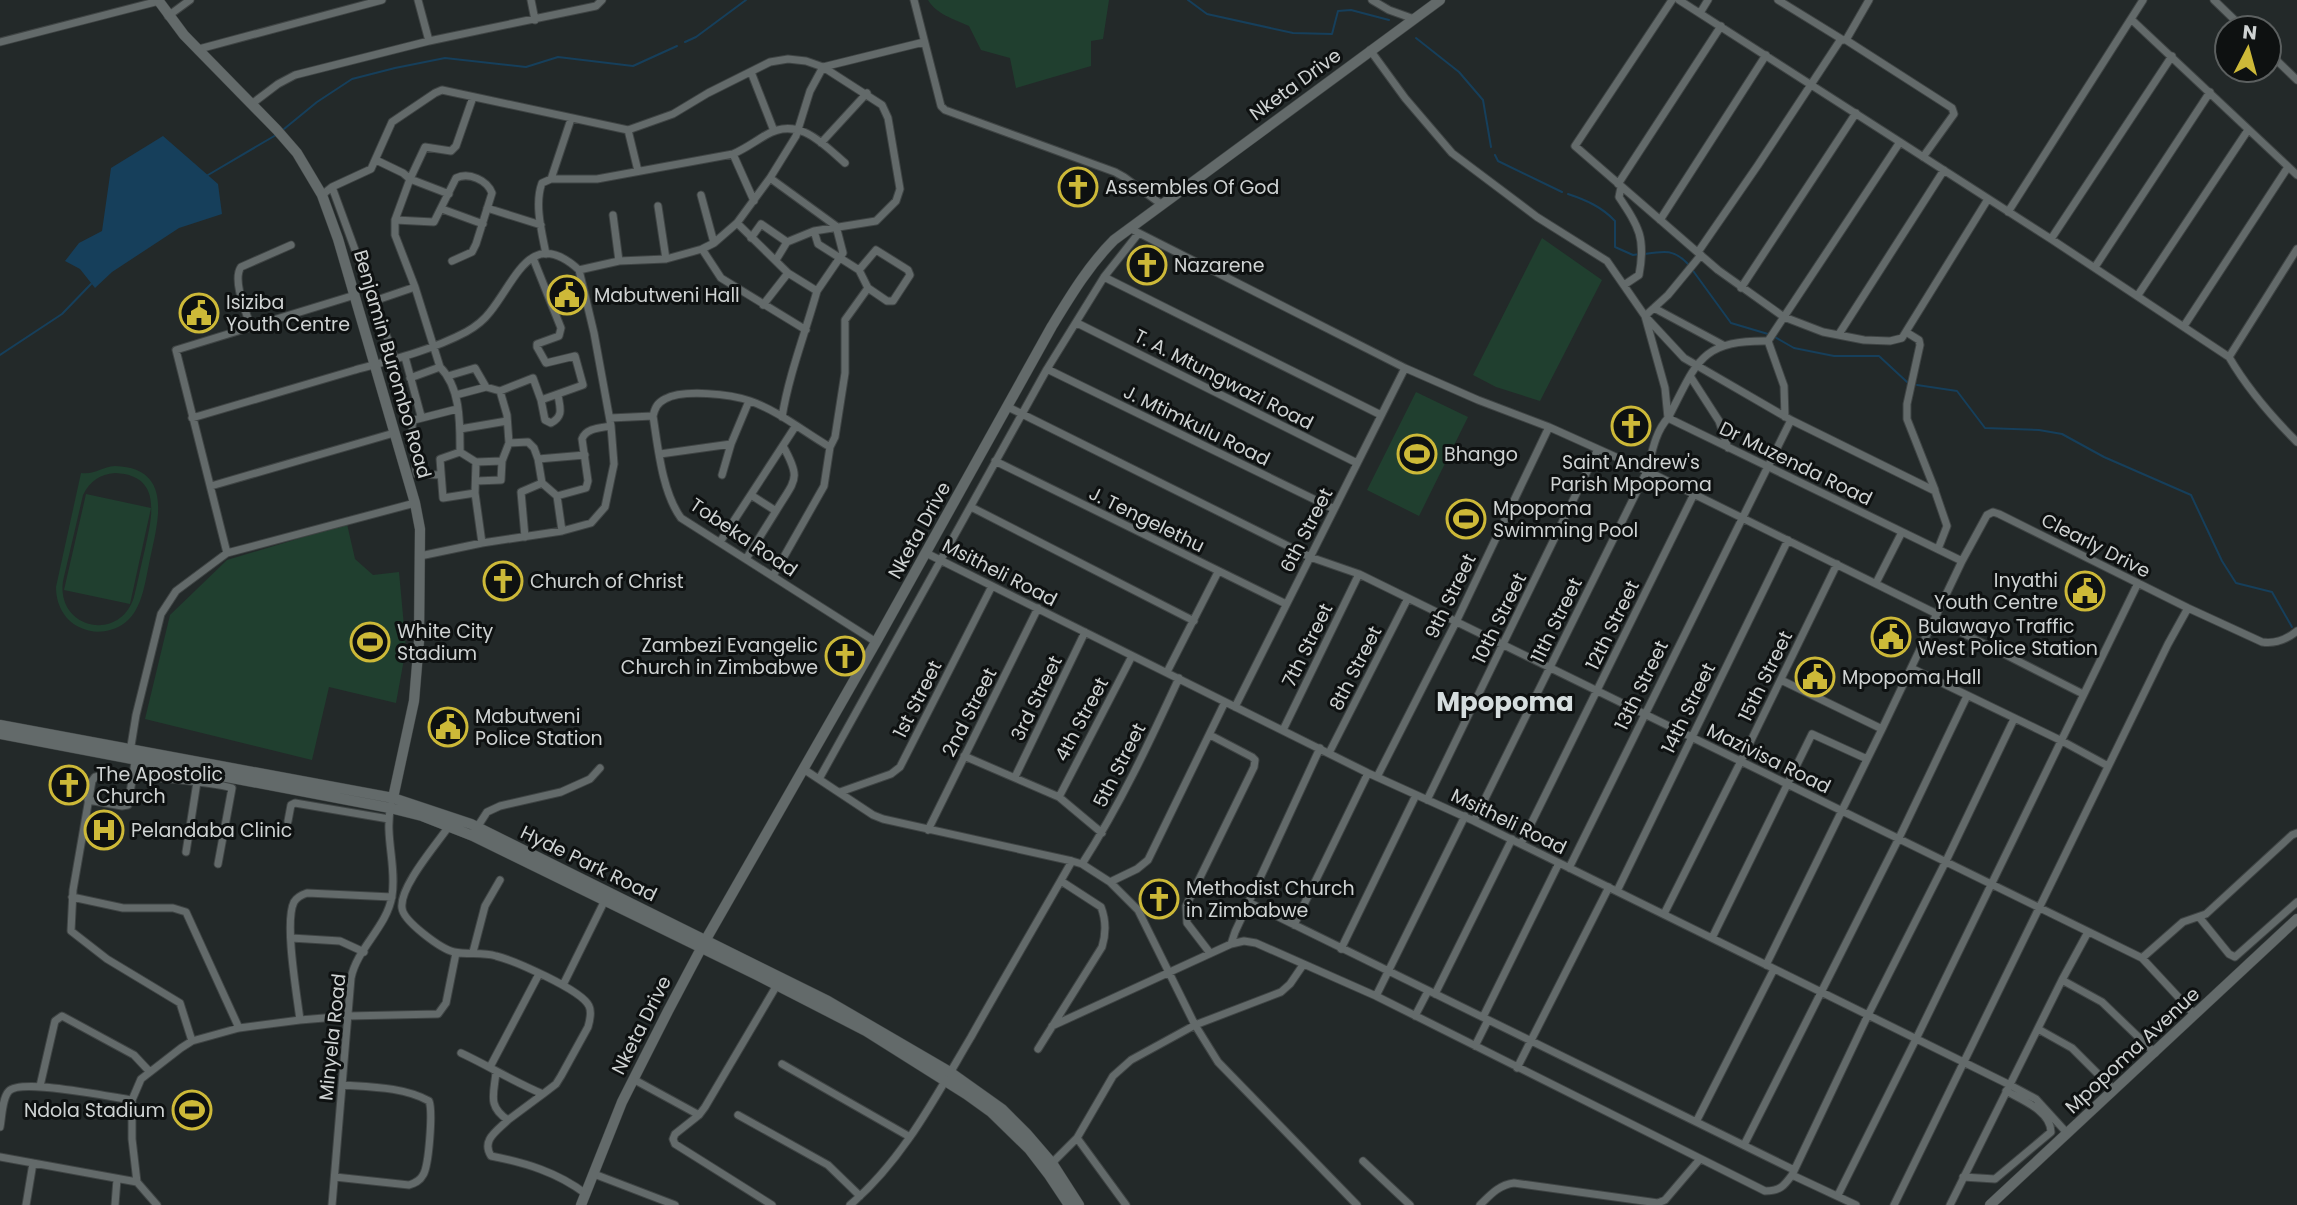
<svg xmlns="http://www.w3.org/2000/svg" width="2297" height="1205" viewBox="0 0 2297 1205" font-family="Poppins,sans-serif">
<style>
.green{fill:#203f2f;fill-rule:evenodd}
.water{fill:#163f5b}
.lines{fill:none;stroke-linecap:round;stroke-linejoin:round}
.stream{stroke:#163f5b;stroke-width:2}
.street-casing{stroke:#3f4444;stroke-width:9}
.secondary-casing{stroke:#3f4444;stroke-width:11}
.street{stroke:#636a6a;stroke-width:7}
.secondary{stroke:#636a6a;stroke-width:10}
.labels{text-anchor:middle;stroke-width:6;stroke-linejoin:round;paint-order:stroke}
.street-label{font-size:19px;fill:#cfd3d3;stroke:#0e1111}
.poi-label{font-size:19px;fill:#cfd3d3;stroke:#0e1111;text-anchor:start}
.district-label{font-size:26px;font-weight:bold;fill:#d5ddde;stroke:#0e1111}
</style>
<rect width="100%" height="100%" fill="#232929"/>
<path class="green" d="M928,0H1109L1103,39L1091,41V66L1016,88L1010,58L981,50L969,26C954,19 936,14 928,0Z
M1542,238L1602,280L1540,401L1496,387L1473,375Z
M1416,392L1468,417L1419,516L1367,490Z
M115,466C174,468 158,521 150,559C144,586 142,622 110,630C100,633 89,632 79,627C63,619 56,603 56,587L81,473C95,475 101,467 115,466ZM115,473C163,475 152,517 145,549C141,565 138,581 134,597C120,643 56,629 63,581L83,495C90,481 100,474 115,473Z
M86,494L151,508L130,604L64,590Z
M347,524L355,559L373,575L399,572L406,648L396,703L329,687L312,760L145,719L170,615L227,560Z"/>
<path class="water" d="M163,136L218,184L222,214L179,228L112,272L95,288L80,269L65,261L79,243L102,231L111,168Z
M1461,503L1481,512L1470,534L1450,525Z"/>
<g class="lines">
<path class="stream" d="M1188,0L1207,14L1293,33L1332,34L1338,11L1351,10L1389,20
M1416,38L1459,72L1483,100L1491,147
M685,42L696,37L746,0
M284,129L317,102L352,79L395,68L445,58L526,67L558,57L633,66L677,46
M1495,155L1498,161L1562,192
M208,175L276,135
M1568,194C1586,200 1602,207 1615,221V247L1633,255L1640,254
M1645,254C1664,251 1674,249 1688,264
M1691,268L1731,323L1768,334
M1773,336L1794,348L1834,356H1879L1907,382
M0,355L62,314L91,284
M1917,385L1957,391L1985,428L2039,430L2062,434L2104,457L2191,495L2222,561L2236,583L2272,592L2292,627"/>
<defs>
<path id="street" d="M418,0L429,41
M531,0L535,20
M914,0L941,106L945,110L1115,172L1124,177L1161,204
M1372,0L1389,10L1414,19
M1672,0L1575,146L1718,270L1784,317L1823,332L1864,340L1890,341L1902,338L1988,199
M1679,0L2051,239L2229,357C2247,388 2271,416 2297,442
M1778,0L1843,40
M1869,0L1846,40L1952,108L1954,114L1923,157
M2214,0L2243,28
M1700,13L1708,0
M168,16L190,0
M2132,20L2297,175
M0,42L159,1
M199,49L382,0
M1370,50L1405,98L1452,153L1537,217L1607,261L1645,316L1665,388L1668,418
M2269,53L2297,80
M751,72L774,131
M253,103L278,84L295,75L429,41L596,6L602,0
M628,130L638,171
M821,143L867,93
M376,160L403,173L410,179L395,220V235L415,287L440,367C461,388 460,424 460,452L476,462L475,493L482,543
M770,178L836,226L843,253L817,291
M551,179L571,119
M1618,184L1721,26
M332,187L395,359
M1621,187L1619,197C1639,227 1646,238 1639,275L1624,285
M449,194L410,179L425,147L451,151L456,146L473,97
M322,195L332,187L371,169L392,122L435,93L442,90L628,130L673,114L708,93L770,62L788,59L806,61L823,67L882,105L888,118L900,189L896,201L876,221L814,231L787,242L776,260
M701,195L714,243
M754,201L733,154C745,149 754,142 766,135C798,116 822,143 845,163
M658,206L666,259
M487,208L541,225
M442,209L483,224
M2008,212L2143,0
M613,215L619,261
M395,220L434,222L456,178C469,172 487,180 492,193L476,244L472,252L452,261
M1660,220L1766,55
M737,223L788,273L817,291C805,334 789,374 782,417
M1129,228L1405,368L1478,400L1549,427L1647,471L1937,614
M814,231L818,244L859,270L868,288L887,301H893L910,275L908,270L876,250L859,270
M751,238L761,224L787,242
M2051,239L2172,56
M702,249L721,278L806,330
M1698,252L1758,165L1841,39
M546,254C542,233 534,204 542,183L551,179H597L733,154
M1701,255L1668,295L1645,316L1684,358L1791,420
M2095,267L2210,92
M1104,277L1381,415
M1741,288L1856,113
M2138,295L2248,130
M374,301L415,287
M763,305L788,273
M1654,308L1723,345
M1077,323L1357,463
M2184,326L2288,167
M251,327C246,312 232,280 241,267L291,245
M1906,332L1919,340L1920,345L1907,404V419L1935,490
M1839,334L1944,170
M1768,341L1900,142
M1768,341L1784,386L1785,417
M405,357L421,416
M2229,357L2297,249
M1047,369L1334,509
M448,376L475,368L486,387
M1690,376L1719,421L1728,448
M410,378L440,367
M456,395L486,387L500,391L533,378L541,400L583,385L575,356L546,363L537,347V344L559,336L561,328L533,258
M541,400L545,420L551,423C564,416 560,408 558,395
M1008,407L1310,557L1359,574L2142,958L2195,1015
M653,416C655,408 657,403 665,399C683,389 731,394 750,401C779,411 804,432 830,447L824,486L773,576
M192,418C246,402 301,386 355,370C392,360 432,350 466,332C475,327 484,320 490,312C516,280 531,226 579,270L619,261L666,259L702,249L714,243L737,223L770,178L796,136L810,91L823,67L924,42
M610,418L653,416C658,447 662,492 681,518L876,642
M1668,418C1697,363 1699,340 1768,341
M460,429L507,421
M509,443L528,442L534,448L538,459
M830,447L835,437L845,373V320L868,288
M460,452L440,459L443,498L475,493
M660,454L731,444
M995,461L1286,604
M476,462L502,461L509,443L507,415L500,391
M440,475L417,474L416,471L412,425L414,420L457,409
M722,475L731,444L749,401
M476,481L501,480L502,461
M542,483L557,496
M211,486L394,433
M971,507L1194,621
M776,511C795,479 802,480 783,446
M562,531L557,496L586,488L588,481L582,439C586,428 600,428 611,426
M525,537L521,492L542,483L538,459L585,455
M720,542L795,427
M227,553L176,350L355,295
M926,553L1368,773L1474,821L2010,1085L2036,1099L2067,1133
M420,556L482,543L562,531L591,523L605,507L614,464L611,426L594,333L579,270
M746,559L776,511L751,495
M1876,583L1902,532
M1935,619L2083,694
M1911,668L2062,741L2108,766
M1167,672L1218,572
M1781,680L1882,729
M1235,707L1405,368
M1283,730L1359,574
M130,752L136,715L161,614L176,591L227,553L415,503
M1329,753L1408,598
M964,756L1059,797L1102,833
M805,770L873,815L883,819L1072,861L1082,864L1110,882L1138,910L1195,1025L1218,1062L1357,1205
M1015,777L1085,632
M1377,777L1456,622L1549,427
M819,779L1047,369L1104,277L1138,234
M840,792L891,774L900,767L992,586
M1059,797L1132,656
M88,800L122,806L128,805L136,756
M1427,800L1598,449
M288,821L291,805L295,803L389,819
M1474,821L1647,471C1652,453 1655,432 1668,418L1962,561
M449,826C437,844 399,887 402,908C403,921 441,949 454,952C467,955 482,952 496,956C513,960 582,990 589,1006C592,1012 590,1020 588,1027L561,1076L556,1084L543,1094C514,1082 489,1066 461,1053
M476,829L487,812L500,806L561,792L590,779L600,768
M928,830L1038,608
M1521,844L1694,494
M186,852L197,782
M1082,864C1120,805 1150,741 1179,678
M1569,868L1791,420L1935,491L1947,526L1938,549
M1110,882L1137,869L1148,860L1225,702
M1617,891L1788,540
M72,897L123,908H173L186,912L239,1028
M1248,902L1794,1170
M1664,914L1741,761L1837,564
M2199,917L2229,954L2235,957L2297,902
M1294,925L1368,773
M291,938L340,941L364,952
M1712,938L1812,734L1867,759
M1231,944L1235,932L1320,748
M1341,949L1416,795
M473,952L485,906L500,880
M1210,953L1187,923L1186,906L1254,767L1255,760L1252,757L1210,735
M2142,958L2183,922L2206,914L2292,835L2297,833
M1766,965L1882,729L1962,561L1987,515L1993,512L1999,514L2188,608L2262,642C2275,644 2286,640 2297,631
M2062,980L2102,1002L2155,1053
M563,985L606,898
M1435,994L1512,839
M1376,996L1465,816
M1415,1016L1428,991
M1483,1017L1559,863
M300,1020C297,995 284,922 294,902C297,897 301,895 307,893L392,897
M1052,1026L1231,944L1244,941L1256,943L1376,996L1765,1191C1780,1191 1784,1186 1792,1175L1868,1015L1946,861L2014,719
M2038,1029L2072,1048L2114,1090
M192,1041L180,1003L107,959L71,931L73,890L92,781C93,780 94,778 95,777C107,771 217,783 232,788L218,864
M1475,1046L1488,1020
M1038,1049L1102,947C1106,934 1106,920 1101,907L1061,881
M782,1064L910,1137
M490,1067L539,974
M1517,1068L1609,887
M496,1072C494,1094 487,1106 508,1120L543,1094
M633,1079L699,1115L705,1107L777,985
M40,1086L55,1021L62,1016L134,1055L149,1071
M699,1115L675,1134L673,1139L675,1144L772,1205
M738,1115L828,1165L860,1196
M508,1120C497,1131 481,1140 491,1156C526,1163 557,1172 586,1194
M1696,1122L1774,969
M0,1127C2,1117 2,1098 9,1091C21,1078 111,1097 132,1100
M1077,1138L1126,1205
M1744,1145L1899,838L1967,696
M0,1157L137,1182
M1363,1161L1410,1205
M1052,1163L1077,1138L1113,1076L1131,1060L1195,1025L1281,992L1290,984L1303,965
M594,1174L675,1205
M1792,1175L1856,1205
M335,1177L409,1185C415,1183 420,1181 423,1175C429,1166 433,1111 429,1101C404,1087 371,1087 342,1085
M1963,1177L1995,1179L2051,1132C2051,1111 2022,1100 2006,1091
M1838,1195L1916,1039L2138,583
M26,1205L33,1163
M115,1205L117,1179
M157,1205L137,1182L132,1139V1100L141,1079L181,1048L192,1041L239,1028L300,1020L348,1016L438,1014L446,1003L456,953
M332,1205L351,978C357,948 387,927 392,896C397,866 384,836 391,805
M850,1205C903,1160 936,1096 971,1037C1004,978 1039,919 1072,861
M1480,1205C1491,1194 1499,1185 1514,1183L1658,1203L1665,1200L1700,1159
M1894,1205L2168,644L2188,608
M1950,1205L2062,980L2088,932"/>
<path id="secondary" d="M158,0L184,35L277,130L297,153L322,195L338,239L415,503L420,529L419,641L414,701L393,798
M0,725L393,798L471,824L828,1001L950,1072L1002,1109L1027,1134L1052,1163L1079,1205
M0,734L390,808L422,816L473,836L757,975L866,1031L966,1094L991,1112L1029,1149L1049,1175L1069,1205
M581,1205L622,1102L668,1011L705,941L876,642L1052,326C1071,295 1089,265 1114,240L1440,0
M1990,1205L2297,919"/>
</defs>
<use href="#street" class="street-casing"/>
<use href="#secondary" class="secondary-casing"/>
<use href="#street" class="street"/>
<use href="#secondary" class="secondary"/>
</g>
<defs>
<symbol id="church-ring" viewBox="-11 -11 22 22"><circle r="9.5" fill="#0e1111" stroke="#cdb938" stroke-width="1.5"/><path d="M-1.2-6h2.4v3.5h3.3v2.4h-3.3V6h-2.4V-.1h-3.3v-2.4h3.3Z" fill="#cdb938"/></symbol>
<symbol id="civic-ring" viewBox="-11 -11 22 22"><circle r="9.5" fill="#0e1111" stroke="#cdb938" stroke-width="1.5"/><path d="M-.6-6.5H3V-4.5H.6V-3L4-1V1h2V6H-6V1h2V-1L-.6-3ZM-1.2 2.5V6h2.4V2.5Z" fill="#cdb938"/></symbol>
<symbol id="stadium-ring" viewBox="-11 -11 22 22"><circle r="9.5" fill="#0e1111" stroke="#cdb938" stroke-width="1.5"/><path d="M0-5a6.5 5 0 1 0 0 10a6.5 5 0 1 0 0-10ZM-3.5-1.8h7v3.6h-7Z" fill="#cdb938"/></symbol>
<symbol id="hospital-ring" viewBox="-11 -11 22 22"><circle r="9.5" fill="#0e1111" stroke="#cdb938" stroke-width="1.5"/><path d="M-5-5h3v3.5h4V-5h3V5h-3V1.5h-4V5h-3Z" fill="#cdb938"/></symbol>
</defs>
<g fill-rule="evenodd">
<use href="#church-ring" x="1056" y="165" width="44" height="44"/>
<use href="#church-ring" x="1125" y="243" width="44" height="44"/>
<use href="#civic-ring" x="545" y="273" width="44" height="44"/>
<use href="#civic-ring" x="177" y="291" width="44" height="44"/>
<use href="#church-ring" x="1609" y="404" width="44" height="44"/>
<use href="#stadium-ring" x="1395" y="432" width="44" height="44"/>
<use href="#stadium-ring" x="1444" y="497" width="44" height="44"/>
<use href="#church-ring" x="481" y="559" width="44" height="44"/>
<use href="#civic-ring" x="2063" y="569" width="44" height="44"/>
<use href="#civic-ring" x="1869" y="615" width="44" height="44"/>
<use href="#stadium-ring" x="348" y="620" width="44" height="44"/>
<use href="#church-ring" x="823" y="634" width="44" height="44"/>
<use href="#civic-ring" x="1793" y="655" width="44" height="44"/>
<use href="#civic-ring" x="426" y="705" width="44" height="44"/>
<use href="#church-ring" x="47" y="763" width="44" height="44"/>
<use href="#hospital-ring" x="82" y="808" width="44" height="44"/>
<use href="#church-ring" x="1137" y="877" width="44" height="44"/>
<use href="#stadium-ring" x="170" y="1088" width="44" height="44"/>
</g>
<g class="labels">
<g class="street-label">
<text transform="translate(1295 84) rotate(-36)" y="7">Nketa Drive</text>
<text transform="translate(393 364) rotate(74)" y="7">Benjamin Burombo Road</text>
<text transform="translate(1224 379) rotate(27)" y="7">T. A. Mtungwazi Road</text>
<text transform="translate(1197 425) rotate(26)" y="7">J. Mtimkulu Road</text>
<text transform="translate(1796 463) rotate(26)" y="7">Dr Muzenda Road</text>
<text transform="translate(1147 519) rotate(26)" y="7">J. Tengelethu</text>
<text transform="translate(919 530) rotate(-61)" y="7">Nketa Drive</text>
<text transform="translate(1306 530) rotate(-63)" y="7">6th Street</text>
<text transform="translate(744 537) rotate(34)" y="7">Tobeka Road</text>
<text transform="translate(2096 545) rotate(27)" y="7">Clearly Drive</text>
<text transform="translate(1000 572) rotate(27)" y="7">Msitheli Road</text>
<text transform="translate(1450 596) rotate(-64)" y="7">9th Street</text>
<text transform="translate(1499 618) rotate(-64)" y="7">10th Street</text>
<text transform="translate(1556 620) rotate(-64)" y="7">11th Street</text>
<text transform="translate(1612 625) rotate(-64)" y="7">12th Street</text>
<text transform="translate(1307 645) rotate(-64)" y="7">7th Street</text>
<text transform="translate(1355 668) rotate(-63)" y="7">8th Street</text>
<text transform="translate(1765 676) rotate(-64)" y="7">15th Street</text>
<text transform="translate(1641 685) rotate(-64)" y="7">13th Street</text>
<text transform="translate(1036 698) rotate(-64)" y="7">3rd Street</text>
<text transform="translate(917 699) rotate(-63)" y="7">1st Street</text>
<text transform="translate(1688 708) rotate(-64)" y="7">14th Street</text>
<text transform="translate(969 712) rotate(-63)" y="7">2nd Street</text>
<text transform="translate(1081 719) rotate(-62)" y="7">4th Street</text>
<text transform="translate(1769 758) rotate(26)" y="7">Mazivisa Road</text>
<text transform="translate(1119 765) rotate(-63)" y="7">5th Street</text>
<text transform="translate(1509 821) rotate(26)" y="7">Msitheli Road</text>
<text transform="translate(589 863) rotate(26)" y="7">Hyde Park Road</text>
<text transform="translate(641 1025) rotate(-63)" y="7">Nketa Drive</text>
<text transform="translate(332 1037) rotate(-84)" y="7">Minyela Road</text>
<text transform="translate(2132 1050) rotate(-43)" y="7">Mpopoma Avenue</text>
</g>
<g class="poi-label">
<text x="1105" y="194">Assembles Of God</text>
<text x="1174" y="272">Nazarene</text>
<text x="594" y="302">Mabutweni Hall</text>
<text x="226" y="309">Isiziba<tspan x="226" dy="22">Youth Centre</tspan></text>
<text x="1444" y="461">Bhango</text>
<text x="1631" y="469" text-anchor="middle">Saint Andrew's<tspan x="1631" dy="22">Parish Mpopoma</tspan></text>
<text x="1493" y="515">Mpopoma<tspan x="1493" dy="22">Swimming Pool</tspan></text>
<text x="2058" y="587" text-anchor="end">Inyathi<tspan x="2058" dy="22">Youth Centre</tspan></text>
<text x="530" y="588">Church of Christ</text>
<text x="1918" y="633">Bulawayo Traffic<tspan x="1918" dy="22">West Police Station</tspan></text>
<text x="397" y="638">White City<tspan x="397" dy="22">Stadium</tspan></text>
<text x="818" y="652" text-anchor="end">Zambezi Evangelic<tspan x="818" dy="22">Church in Zimbabwe</tspan></text>
<text x="1842" y="684">Mpopoma Hall</text>
<text x="475" y="723">Mabutweni<tspan x="475" dy="22">Police Station</tspan></text>
<text x="96" y="781">The Apostolic<tspan x="96" dy="22">Church</tspan></text>
<text x="131" y="837">Pelandaba Clinic</text>
<text x="1186" y="895">Methodist Church<tspan x="1186" dy="22">in Zimbabwe</tspan></text>
<text x="165" y="1117" text-anchor="end">Ndola Stadium</text>
</g>
<g class="district-label">
<text x="1505" y="711">Mpopoma</text>
</g>
</g>
<g transform="translate(2248 49) rotate(6)"><circle r="33" fill="#0e1111" stroke="#5b5f5f" stroke-width="2"/>
<path d="M0-5L12 26L0 18L-12 26Z" fill="#cdb938"/>
<text y="-10" font-size="19" font-weight="bold" text-anchor="middle" fill="#cfd3d3">N</text>
</g>
</svg>
